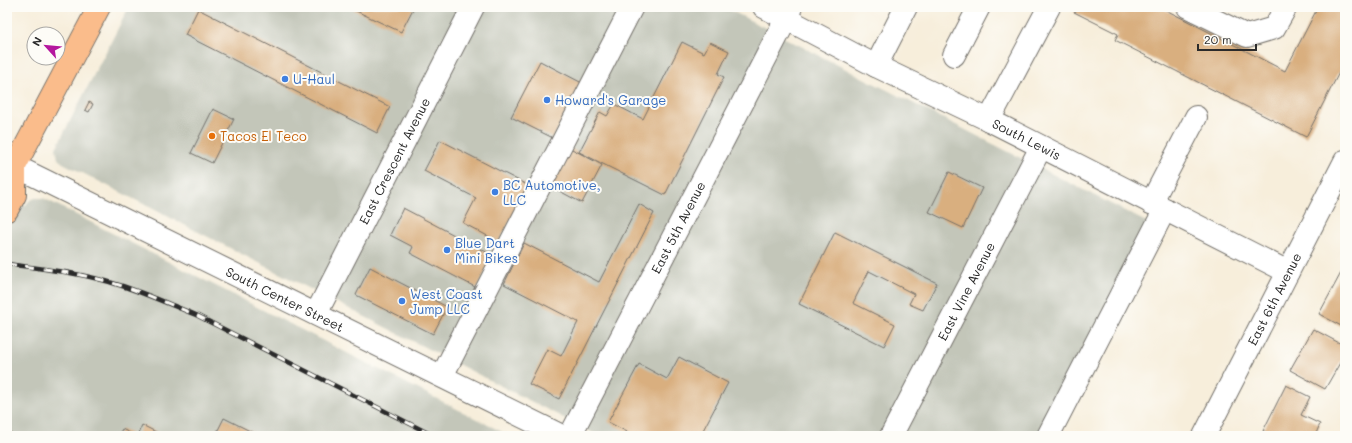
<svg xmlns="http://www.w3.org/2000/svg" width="1352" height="443" viewBox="0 0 1352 443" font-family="Mali,sans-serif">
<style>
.industrial{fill:#c3c6b9}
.building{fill:#d9af7f}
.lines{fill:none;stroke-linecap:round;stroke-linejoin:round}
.minor-casing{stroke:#726f69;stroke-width:24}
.major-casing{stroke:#726f69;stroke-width:24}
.minor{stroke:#fff;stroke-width:22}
.major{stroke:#fabc8b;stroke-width:22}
.rail-casing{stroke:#2b2b2b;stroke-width:4.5}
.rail{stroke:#fdfcf7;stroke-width:3;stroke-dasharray:9;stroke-linecap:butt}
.shop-dot{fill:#3f7fe0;stroke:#fdfcf7;stroke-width:1.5}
.food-dot{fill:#e8710a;stroke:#fdfcf7;stroke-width:1.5}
.labels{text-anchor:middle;stroke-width:4;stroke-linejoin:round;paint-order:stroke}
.shop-label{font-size:13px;fill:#366cbe;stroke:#fdfcf7;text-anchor:start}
.food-label{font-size:13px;fill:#c56008;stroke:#fdfcf7;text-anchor:start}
.street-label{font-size:13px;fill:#2b2b2b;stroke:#fdfcf7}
</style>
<rect width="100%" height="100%" fill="#fdfcf7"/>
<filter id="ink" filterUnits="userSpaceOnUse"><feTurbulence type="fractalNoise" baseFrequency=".025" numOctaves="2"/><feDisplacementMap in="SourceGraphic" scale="8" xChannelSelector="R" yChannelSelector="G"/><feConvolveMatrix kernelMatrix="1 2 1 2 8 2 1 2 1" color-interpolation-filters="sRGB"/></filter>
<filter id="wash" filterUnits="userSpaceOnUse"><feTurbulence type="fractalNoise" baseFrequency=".012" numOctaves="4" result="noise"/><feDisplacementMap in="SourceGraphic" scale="16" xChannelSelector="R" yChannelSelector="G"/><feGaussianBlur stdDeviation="0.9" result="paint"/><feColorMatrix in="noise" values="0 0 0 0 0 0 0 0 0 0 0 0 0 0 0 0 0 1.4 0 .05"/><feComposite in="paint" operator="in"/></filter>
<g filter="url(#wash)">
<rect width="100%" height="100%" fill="#f7eedb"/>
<path class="industrial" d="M129,7H724L1154,226L1045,436H599L63,163L58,159L56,148Z
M7,196L25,206L29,201L35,198H43L51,202L510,436H7Z"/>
<g id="blocks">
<path class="building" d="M299,7H309L307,11Z
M355,7H414L401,32L354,10Z
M1077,7H1160L1285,71L1318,7H1345V61L1306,137L1115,40L1118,34L1074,12Z
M198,9L390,107L377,133L185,35Z
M682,42L704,53L710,42L729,51L718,74L724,77L665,195L579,152L600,112L607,116L614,104L643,119Z
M540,61L582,83L553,138L511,117Z
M89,102L93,104L89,112L85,110Z
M213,109L234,119L212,163L191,153Z
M440,140L529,186L499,242L463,223L476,198L424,171Z
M570,148L602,165L582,203L550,186Z
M949,172L982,188L963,228L929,212Z
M639,204L654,213L559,399L529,384L547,349L561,356L578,322L504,284L524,243L599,282Z
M403,208L494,256L477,288L410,253L413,247L390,235Z
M835,232L937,283L923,310L909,304L914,294L869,271L853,303L895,324L884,346L799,304Z
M370,267L447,307L433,334L356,295Z
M1341,273L1345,275V322L1343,327L1319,314Z
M1313,329L1345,346V354L1325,389L1290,370Z
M679,357L728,383L700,436H635L608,422L639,364L667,379Z
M1286,385L1310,397L1301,415L1320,424L1315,436H1273L1263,431Z
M224,418L260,436H215Z
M142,425L164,436H137Z
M122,429L136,436H118Z
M7,431L18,436H7Z"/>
</g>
</g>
<g filter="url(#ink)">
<use href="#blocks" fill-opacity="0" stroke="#726f69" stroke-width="1"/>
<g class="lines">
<defs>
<g id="minor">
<path id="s1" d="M764,7L876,66L989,120L1288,272"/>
<path d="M1188,7L1247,36L1274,28L1286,7"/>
<path d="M954,55L979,7"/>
<path d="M876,66L906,7"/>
<path d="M989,120L1049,7"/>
<path id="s2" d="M7,162L562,436"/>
<path d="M1151,203L1196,117"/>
<path id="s3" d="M316,314L473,7"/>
<path d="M442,376L632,7"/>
<path id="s4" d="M570,436L786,19L791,7"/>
<path id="s5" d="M891,436L1041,147"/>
<path d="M1048,436L1165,209"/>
<path id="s6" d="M1204,436L1345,161"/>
</g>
<path id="major" d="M7,210L15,195V166L99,7"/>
</defs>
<use href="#minor" class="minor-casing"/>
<use href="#major" class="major-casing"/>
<use href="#minor" class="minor"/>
<use href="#major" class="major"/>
<defs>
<path id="rail" d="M7,264C45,269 82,273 119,285C145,293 171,305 196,315L434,436"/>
</defs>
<use href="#rail" class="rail-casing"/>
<use href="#rail" class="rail"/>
</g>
</g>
<g class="shop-dot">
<circle cx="285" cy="79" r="4"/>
<circle cx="547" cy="100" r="4"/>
<circle cx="495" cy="192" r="4"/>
<circle cx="447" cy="250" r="4"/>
<circle cx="402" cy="301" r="4"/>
</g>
<circle class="food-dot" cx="212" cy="136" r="4"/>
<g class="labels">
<g class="shop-label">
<text x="293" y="84">U-Haul</text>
<text x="555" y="105">Howard's Garage</text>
<text x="503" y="190">BC Automotive,<tspan x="503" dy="15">LLC</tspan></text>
<text x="455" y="248">Blue Dart<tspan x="455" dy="15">Mini Bikes</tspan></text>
<text x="410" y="299">West Coast<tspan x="410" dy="15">Jump LLC</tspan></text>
</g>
<g class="food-label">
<text x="220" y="141">Tacos El Teco</text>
</g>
<g class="street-label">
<text dy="5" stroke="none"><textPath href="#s1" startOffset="294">South Lewis</textPath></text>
<text dy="5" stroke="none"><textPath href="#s3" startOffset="172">East Crescent Avenue</textPath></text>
<text dy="5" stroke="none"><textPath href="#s4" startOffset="235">East 5th Avenue</textPath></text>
<text dy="5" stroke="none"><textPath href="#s5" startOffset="163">East Vine Avenue</textPath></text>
<text dy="5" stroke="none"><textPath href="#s2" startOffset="310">South Center Street</textPath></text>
<text dy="5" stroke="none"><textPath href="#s6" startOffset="154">East 6th Avenue</textPath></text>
</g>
</g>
<rect width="1352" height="443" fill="none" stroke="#fdfcf7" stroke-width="24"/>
<g transform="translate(46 46) rotate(297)"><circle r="19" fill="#fdfcf7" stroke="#a9a8a5"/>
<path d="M0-3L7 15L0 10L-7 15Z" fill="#b5179e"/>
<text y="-6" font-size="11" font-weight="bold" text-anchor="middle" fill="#2b2b2b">N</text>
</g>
<path d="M1198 44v6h58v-6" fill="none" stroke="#2b2b2b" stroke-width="2"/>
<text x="1204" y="44" font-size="12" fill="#2b2b2b" stroke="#fdfcf7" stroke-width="3" paint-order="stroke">20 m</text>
</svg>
